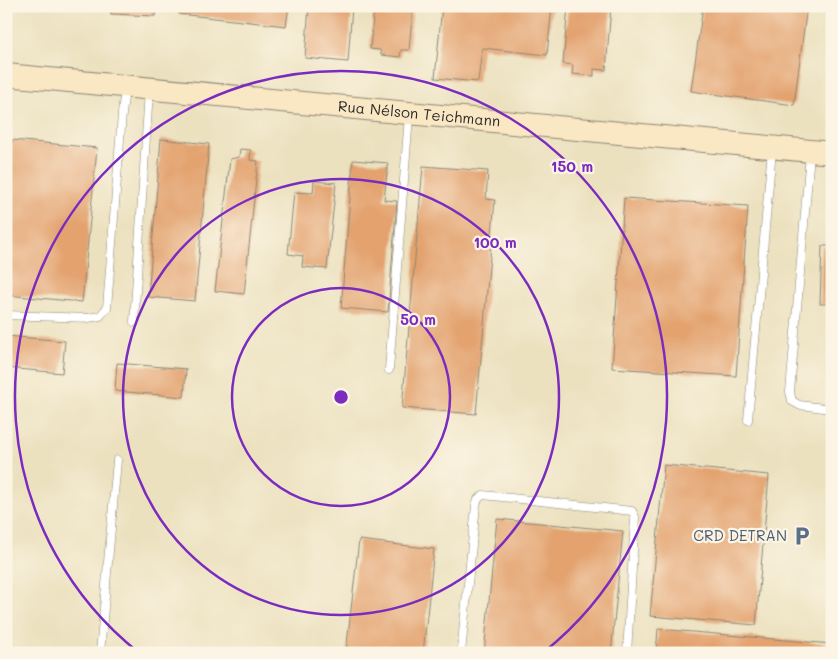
<svg xmlns="http://www.w3.org/2000/svg" width="838" height="659" viewBox="0 0 838 659" font-family="Mali,sans-serif">
<style>
.building{fill:#e3a26e}
.lines{fill:none;stroke-linecap:round;stroke-linejoin:round}
.lane-casing{stroke:#8c8675;stroke-width:9}
.secondary-casing{stroke:#8c8675;stroke-width:24}
.lane{stroke:#fff;stroke-width:8}
.secondary{stroke:#fae7c3;stroke-width:22}
.ring{fill:none;stroke:#7b2cbf;stroke-width:2.5}
.labels{text-anchor:middle;stroke-width:4.5;stroke-linejoin:round;paint-order:stroke}
.street-label{font-size:15px;fill:#2b2b2b;stroke:#fcf5e5}
.service-label{font-size:15px;fill:#4e5e75;stroke:#fcf5e5;text-anchor:end}
.centre{fill:#7b2cbf;stroke:#fcf5e5;stroke-width:2.5}
.ring-label{font-size:15px;text-anchor:middle;font-weight:bold;fill:#7b2cbf;stroke:#fcf5e5;stroke-width:4.5;stroke-linejoin:round;paint-order:stroke}
</style>
<rect width="100%" height="100%" fill="#fcf5e5"/>
<filter id="ink" filterUnits="userSpaceOnUse"><feTurbulence type="fractalNoise" baseFrequency=".02" numOctaves="2"/><feDisplacementMap in="SourceGraphic" scale="10" xChannelSelector="R" yChannelSelector="G"/><feConvolveMatrix kernelMatrix="1 2 1 2 8 2 1 2 1" color-interpolation-filters="sRGB"/></filter>
<filter id="wash" filterUnits="userSpaceOnUse"><feTurbulence type="fractalNoise" baseFrequency=".0096" numOctaves="4" result="noise"/><feDisplacementMap in="SourceGraphic" scale="20" xChannelSelector="R" yChannelSelector="G"/><feGaussianBlur stdDeviation="1.12" result="paint"/><feColorMatrix in="noise" values="0 0 0 0 0 0 0 0 0 0 0 0 0 0 0 0 0 1.4 0 .05"/><feComposite in="paint" operator="in"/></filter>
<g filter="url(#wash)">
<rect width="100%" height="100%" fill="#ece1bf"/>
<g id="blocks">
<path class="building" d="M111,6H156L155,16L111,14Z
M180,6H289L286,26L179,14Z
M309,6H352L348,62L305,58Z
M374,6H413L409,50H401L400,57L381,55L380,50L370,49Z
M442,6H552L547,55L482,48L478,82L435,78Z
M568,6H611L606,70L594,69V76L572,74L573,65L563,64Z
M703,6H807L794,105L691,91Z
M161,139L209,144L195,301L148,297Z
M12,140L97,148L82,302L6,295V197Z
M240,149L251,150L250,160L258,161L244,294L215,291L230,159L239,157Z
M353,160L388,163L384,200L397,201L388,312L341,308Z
M423,166L488,171L486,199L495,200L476,414L402,408Z
M314,181L336,183L327,269L302,267L303,256L288,254L294,192L313,193Z
M624,198L748,206L736,376L612,368Z
M822,246H832V304H820Z
M6,336L65,341L62,373L6,368Z
M117,363L186,369L184,397L115,391Z
M664,465L769,475L756,625L650,616Z
M497,519L623,531L611,653H484Z
M359,540L434,549L423,653H346Z
M658,629L832,644V653H656Z"/>
</g>
</g>
<g filter="url(#ink)">
<use href="#blocks" fill-opacity="0" stroke="#8c8675" stroke-width="1"/>
<g class="lines">
<defs>
<path id="lane" d="M810,153L790,392L792,401L799,405L832,409
M6,315L88,318L100,316L107,308L122,114L125,88
M134,322L149,91
M389,370L409,116
M748,420L772,149
M100,653L117,460
M461,653L476,505L478,499L483,495L632,511L635,517L627,653"/>
<g id="secondary">
<path id="s1" d="M6,75L832,153"/>
</g>
</defs>
<use href="#lane" class="lane-casing"/>
<use href="#secondary" class="secondary-casing"/>
<use href="#lane" class="lane"/>
<use href="#secondary" class="secondary"/>
</g>
</g>
<g class="ring">
<circle cx="341" cy="397" r="109"/>
<circle cx="341" cy="397" r="218"/>
<path d="M138 652A326 326 0 1 1 544 652"/>
</g>
<defs>
<symbol id="parking-bare" viewBox="-9 -9 18 18"><path d="M-3.5-5.5H1a3.5 3.5 0 0 1 0 7H-1V5.5H-3.5ZM-1-3.4V-.6H.8a1.4 1.4 0 0 0 0-2.8Z" fill="#5c6f8a" stroke="#fcf5e5" stroke-width="2.5" paint-order="stroke"/></symbol>
</defs>
<g fill-rule="evenodd">
<use href="#parking-bare" x="788" y="522" width="28" height="28"/>
</g>
<g class="labels">
<g class="street-label">
<text dy="5" stroke="none"><textPath href="#s1" startOffset="415">Rua Nélson Teichmann</textPath></text>
</g>
<g class="service-label">
<text x="787" y="541">CRD DETRAN</text>
</g>
</g>
<circle cx="341" cy="397" r="8" class="centre"/>
<g class="ring-label">
<text x="572" y="172">150 m</text>
<text x="495" y="248">100 m</text>
<text x="418" y="325">50 m</text>
</g>
<rect width="838" height="659" fill="none" stroke="#fcf5e5" stroke-width="25"/>
</svg>
